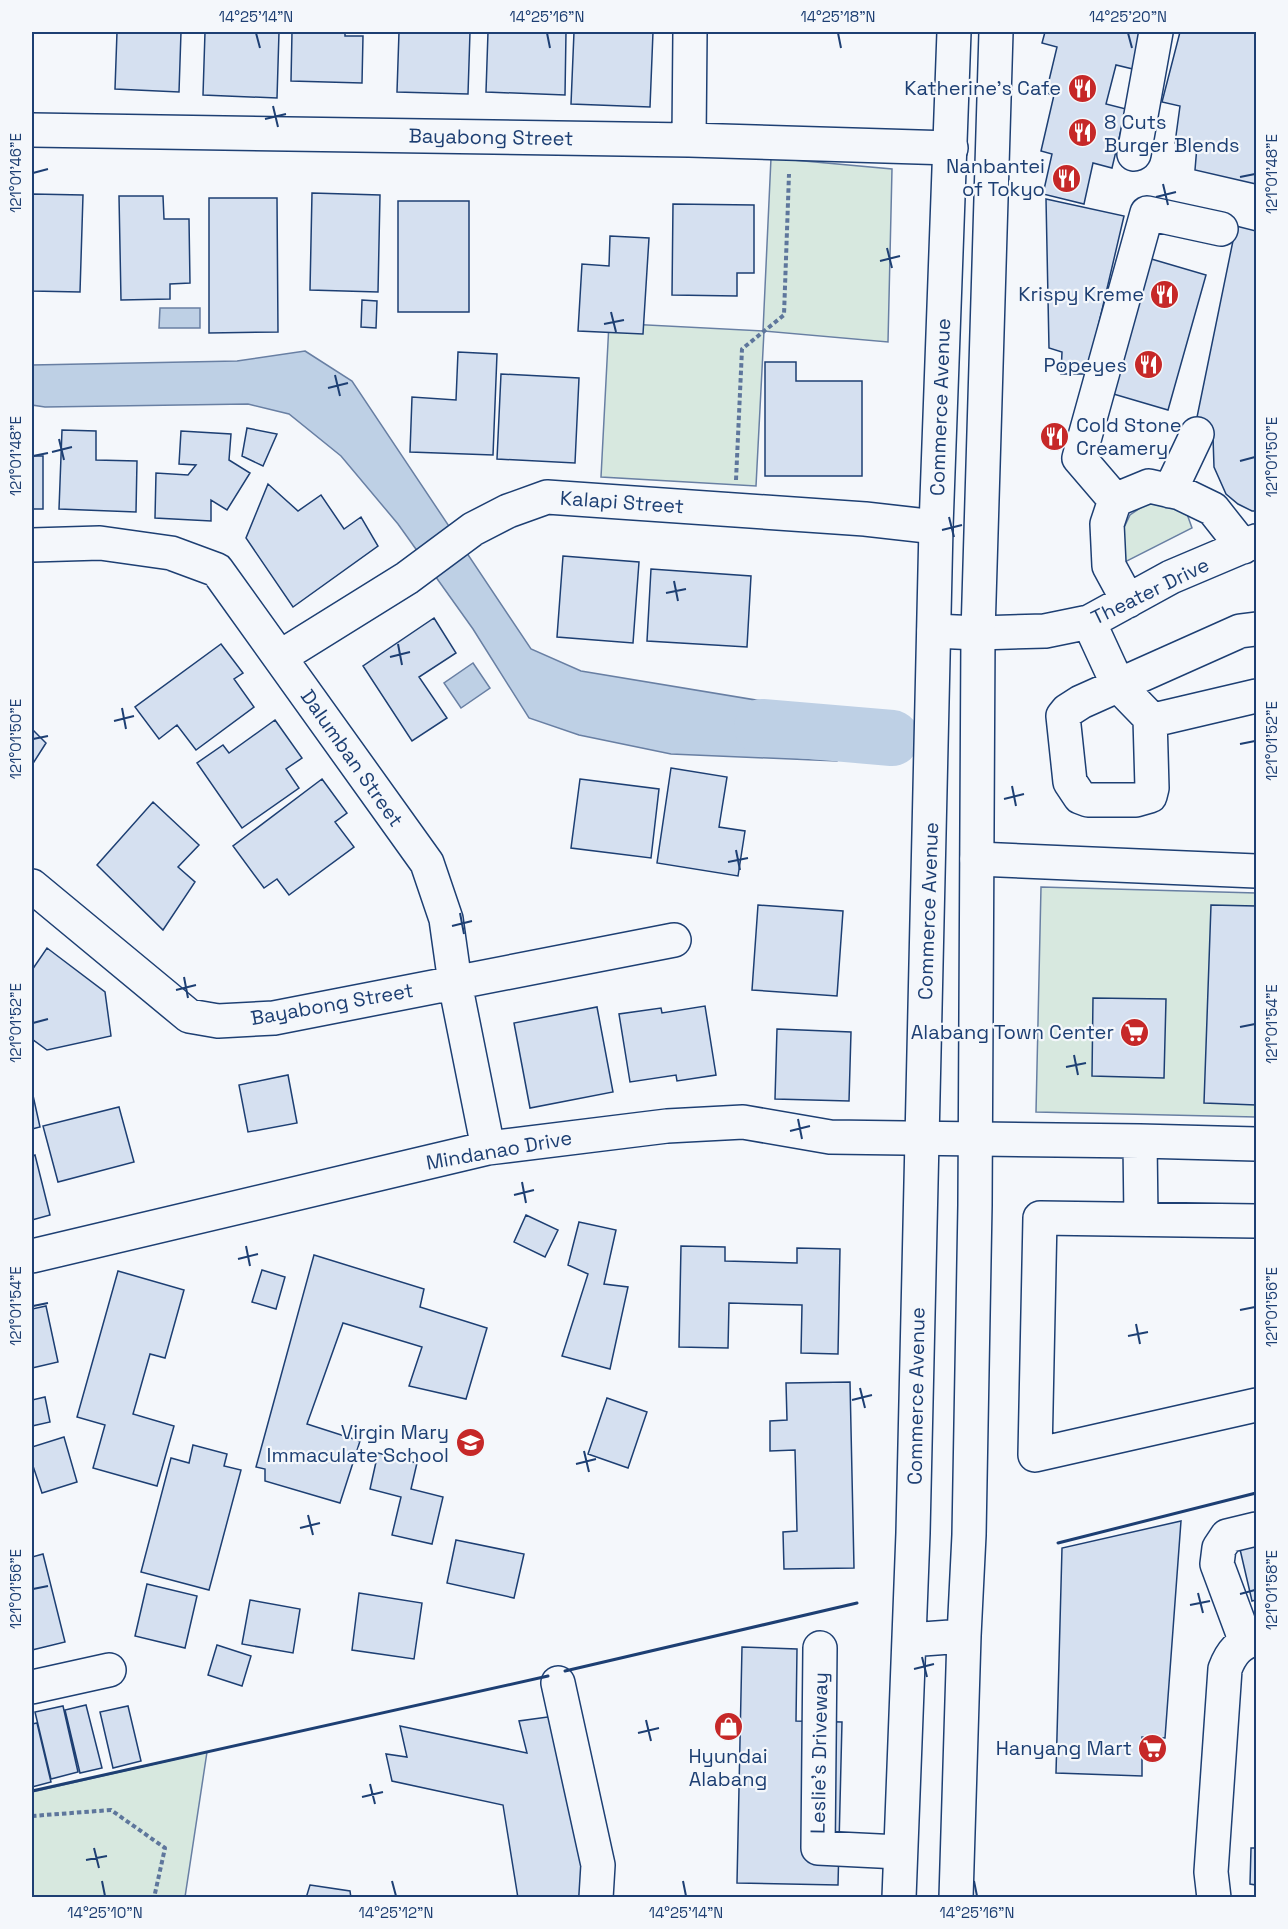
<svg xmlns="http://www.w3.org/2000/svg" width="1288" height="1929" viewBox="0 0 1288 1929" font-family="'Space Grotesk',sans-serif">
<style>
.green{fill:#d7e8df;stroke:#687fa3;stroke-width:1.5}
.water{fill:#bed0e5;stroke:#687fa3;stroke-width:1.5}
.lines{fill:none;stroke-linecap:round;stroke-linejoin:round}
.river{stroke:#bed0e5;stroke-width:56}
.building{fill:#d5e0f0;stroke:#1d3f73;stroke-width:1.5}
.minor-casing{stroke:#1d3f73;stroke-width:36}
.major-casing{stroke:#1d3f73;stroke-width:36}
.path{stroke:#5e769c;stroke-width:4;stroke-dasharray:4.5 3;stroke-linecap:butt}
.minor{stroke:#f4f7fb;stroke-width:33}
.major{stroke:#f4f7fb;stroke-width:33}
.wall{stroke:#1d3f73;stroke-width:3}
.ticks{fill:none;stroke:#1d3f73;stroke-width:2}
.labels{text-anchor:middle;stroke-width:4.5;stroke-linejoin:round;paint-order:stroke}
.poi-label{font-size:20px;fill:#1d3f73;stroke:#f4f7fb;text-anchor:end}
.street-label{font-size:20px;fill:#1d3f73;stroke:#f4f7fb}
.neatline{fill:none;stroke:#1d3f73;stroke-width:2}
.ticks-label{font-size:15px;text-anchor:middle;fill:#1d3f73}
</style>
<rect width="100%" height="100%" fill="#f4f7fb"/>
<path class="green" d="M771,158L892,169L888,342L764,331L756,486L601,477L609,323L763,331Z
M1170,502L1187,514L1192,528L1125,562L1120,536L1130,515L1146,504Z
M1041,887L1256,893V1117L1036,1112Z
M207,1752L185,1897H32V1792Z"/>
<path class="water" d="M160,308H200V328H159Z
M305,351L352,381L531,649L581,671L840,714L837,761L671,754L579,735L529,718L473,629L398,524L341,456L289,414L248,404L45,407L32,405V365L237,361Z
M473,663L490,688L461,708L444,683Z"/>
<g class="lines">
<path class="river" d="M762,727L892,738"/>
</g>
<path class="building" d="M117,32H181L179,92L115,89Z
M205,32H279L277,98L203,95Z
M292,32H345V36H363L362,83L291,81Z
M399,32H470L468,94L397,92Z
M488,32H566L565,95L486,92Z
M574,32H653L650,107L571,104Z
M1045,32H1146L1137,70L1116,65L1106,104L1126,109L1112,168L1093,163L1084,204L1043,194L1052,154L1041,151L1054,95L1046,93L1057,47L1042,43Z
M1180,32H1256V184L1195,170L1197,146L1175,143L1180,106L1162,102Z
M312,193L380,195L378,292L310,290Z
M32,194L83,195L80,292L32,291Z
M119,196H163L164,219H189L190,283L170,284V299L121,300Z
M209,198H277L278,332L209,333Z
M1046,199L1124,216L1087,374H1061L1062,352L1049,348Z
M398,201H469V312H398Z
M673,204L754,205V273H737V296L672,295Z
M1236,226L1256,231V511H1252L1238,504L1226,494L1214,467L1213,437L1197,434L1195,427Z
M610,236L649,238L643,334L578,331L582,264L609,266Z
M1148,258L1206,275L1168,410L1110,393Z
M362,300L377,301L376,328L361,327Z
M458,352L497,354L493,455L410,452L412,397L456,400Z
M765,362H796V381H862V476H765Z
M501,374L579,378L575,463L497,459Z
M247,428L277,434L263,466L242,456Z
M62,430L96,431V460L137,461L136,512L59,509Z
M181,431L231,434L229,460L250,473L227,510L211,500V521L155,518L156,473L188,475L196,465L179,464Z
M32,456H43V509H32Z
M268,484L298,511L321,495L344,529L361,517L378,546L293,607L246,538Z
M563,556L639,562L633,643L557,637Z
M651,569L751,576L747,647L647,641Z
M434,618L456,653L419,677L447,718L412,741L363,666Z
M221,644L243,673L234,679L254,707L196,750L177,725L159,739L135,707Z
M275,720L302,758L286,769L299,788L242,828L197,763L223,745L229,753Z
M32,729L46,743L32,765Z
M671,768L727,777L719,827L745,831L738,876L657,863Z
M322,779L347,813L335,822L354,847L289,895L277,879L264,888L233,846Z
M580,779L659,789L651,858L571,848Z
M153,802L199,845L178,867L195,882L163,930L97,865Z
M758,905L843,911L837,996L752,990Z
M1211,905L1256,906V1105L1204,1103Z
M47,948L105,992L111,1036L47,1050L32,1039V970Z
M1093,998L1166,999L1164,1078L1092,1076Z
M705,1006L716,1075L677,1081L676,1075L630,1082L619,1014L661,1008L662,1013Z
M597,1007L613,1092L530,1108L514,1023Z
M777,1029L851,1032L849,1101L775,1099Z
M288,1075L297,1123L248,1132L239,1085Z
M32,1091L40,1127L32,1129Z
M119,1107L134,1162L58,1182L43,1126Z
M35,1155L50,1215L32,1220V1156Z
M526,1215L558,1230L545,1257L514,1242Z
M579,1222L616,1230L604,1284L628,1287L610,1369L562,1356L588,1274L568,1265Z
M681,1246L725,1247V1261L797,1263V1248L840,1249L838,1354L801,1353L802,1305L729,1303L728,1348L679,1347Z
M314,1255L424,1289L420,1307L487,1328L466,1399L409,1386L422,1347L343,1323L307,1424L360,1441L340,1503L265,1481V1469L256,1467Z
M262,1270L285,1277L276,1309L252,1302Z
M118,1271L184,1290L165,1358L150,1354L133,1414L174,1426L157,1486L93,1468L105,1425L77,1417Z
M46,1306L58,1362L32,1368V1309Z
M850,1382L854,1568L784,1569L783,1532L797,1531L795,1450L770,1451V1421L787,1420L786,1383Z
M45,1397L50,1422L32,1426V1400Z
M607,1398L647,1412L628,1468L588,1454Z
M64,1437L77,1482L42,1493L32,1463V1447Z
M193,1445L227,1454L224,1466L241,1470L209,1590L141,1572L171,1458L189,1463Z
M378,1453L417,1463L411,1489L443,1497L432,1544L392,1535L401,1497L370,1489Z
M1181,1521L1165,1738L1142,1737V1776L1056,1773L1062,1548Z
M456,1540L524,1554L514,1598L447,1583Z
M1256,1541V1600L1252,1601L1239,1545Z
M43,1554L65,1642L32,1650V1557Z
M147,1584L197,1596L185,1648L135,1636Z
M359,1593L422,1603L414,1659L352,1650Z
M250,1600L300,1609L293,1653L242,1644Z
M217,1645L251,1656L242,1686L208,1675Z
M742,1647L797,1649L796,1721L842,1722L838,1885L737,1883Z
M86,1705L102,1768L80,1773L65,1710Z
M63,1706L78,1772L51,1779L35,1712Z
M128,1706L141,1761L113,1768L100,1712Z
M562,1715L589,1898H518L503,1805L392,1781L386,1754L407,1757L400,1726L527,1753L519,1721Z
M37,1723L51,1782L32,1787V1724Z
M1251,1848H1256V1885L1250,1884Z
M310,1885L350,1891L351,1898H306Z"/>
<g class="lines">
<defs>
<path id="minor" d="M32,130L689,140L951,148
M689,140L690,32
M1134,154L1156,32
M1170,491L1197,434
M1115,500L1079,458L1147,213L1221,229
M32,545L100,543L171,553L217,570L427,863L446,919L455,983L488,1148
M1128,601L1109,566L1107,524L1115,500L1149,486L1180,493L1213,509L1243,547
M1089,622L1118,685L1150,718L1158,719L1256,696
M934,631L978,633L1045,631L1089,622L1171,577L1256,541
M280,657L407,578L473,529L508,511L547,497L865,519L936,527
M1150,718L1152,788L1150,796L1136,800H1088L1080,797L1070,782L1063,716L1067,711L1081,702L1240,631L1256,629
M977,859L1256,871
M32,886L189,1016L218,1021L274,1018L674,940
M1140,1141L1141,1219
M1256,1221L1040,1218L1035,1455L1256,1405
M32,1256L488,1148L667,1126L743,1122L830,1137L1140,1141L1256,1144
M1246,1642L1217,1564L1219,1548L1227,1536L1256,1529
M820,1648L818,1848L899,1852
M558,1683L598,1865L596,1898
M32,1687L109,1670
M1214,1898L1211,1872L1225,1669C1231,1653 1239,1643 1256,1639"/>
<path id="major" d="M909,1640L964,1636
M899,1898L913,1533L936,527L954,32
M956,1898L964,1636L969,1535L975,1205L978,633L996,32"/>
</defs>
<use href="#minor" class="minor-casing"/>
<use href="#major" class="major-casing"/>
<path class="path" d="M736,480L742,349L784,315L789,174
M32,1816L111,1810L165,1848L154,1898"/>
<use href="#minor" class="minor"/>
<use href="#major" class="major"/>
<path class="wall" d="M1058,1543L1256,1493
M565,1671L857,1603
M32,1791L548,1676"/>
</g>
<path class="ticks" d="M256,33L260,48M547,33L550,48M838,33L841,48M1128,33L1132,48M273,106L278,127M265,119L286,114M33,173L48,169M1240,177L1255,174M1163,184L1168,205M1156,197L1176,192M887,248L892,268M880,261L900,256M611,312L616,332M604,324L624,320M335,375L340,396M328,388L348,383M59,439L64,460M52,452L72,447M33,456L48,453M1240,461L1255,457M949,517L954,537M942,530L962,525M674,581L678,601M666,593L686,589M398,644L402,665M390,657L410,652M122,708L126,729M114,721L134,716M33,739L48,736M1240,744L1255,741M1012,786L1016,806M1004,799L1024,794M736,850L740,870M728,862L748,858M460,913L464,934M452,926L472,921M184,977L188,998M176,990L196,985M33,1023L48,1019M1240,1027L1255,1024M1074,1055L1078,1075M1066,1067L1086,1063M798,1119L802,1139M790,1131L810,1126M522,1182L526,1203M514,1195L534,1190M246,1246L250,1266M238,1259L258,1254M33,1306L48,1303M1240,1310L1255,1307M1136,1324L1140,1344M1128,1336L1148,1332M860,1388L865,1408M852,1400L872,1395M584,1451L589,1472M576,1464L596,1459M308,1515L313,1535M300,1528L320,1523M33,1589L48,1586M1198,1593L1203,1613M1240,1594L1255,1590M1190,1605L1210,1601M922,1657L927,1677M914,1669L934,1664M646,1720L651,1741M638,1733L659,1728M370,1784L375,1804M362,1797L383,1792M94,1848L99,1868M86,1860L107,1856M102,1881L105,1896M392,1881L396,1896M683,1881L686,1896M974,1881L977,1896"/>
<defs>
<symbol id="restaurant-disc" viewBox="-11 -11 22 22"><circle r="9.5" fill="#c62828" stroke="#f4f7fb"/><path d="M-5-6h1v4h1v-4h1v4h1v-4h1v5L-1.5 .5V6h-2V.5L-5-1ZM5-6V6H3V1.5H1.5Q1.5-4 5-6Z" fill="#fff"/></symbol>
<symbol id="supermarket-disc" viewBox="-11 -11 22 22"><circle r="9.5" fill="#c62828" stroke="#f4f7fb"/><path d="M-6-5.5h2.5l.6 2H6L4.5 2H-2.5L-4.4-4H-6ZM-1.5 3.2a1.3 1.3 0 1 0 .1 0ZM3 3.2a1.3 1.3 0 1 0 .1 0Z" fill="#fff"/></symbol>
<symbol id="school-disc" viewBox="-11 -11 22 22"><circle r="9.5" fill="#c62828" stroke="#f4f7fb"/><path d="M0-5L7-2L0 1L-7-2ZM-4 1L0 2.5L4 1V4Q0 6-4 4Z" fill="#fff"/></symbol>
<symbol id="shop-disc" viewBox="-11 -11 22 22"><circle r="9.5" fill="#c62828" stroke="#f4f7fb"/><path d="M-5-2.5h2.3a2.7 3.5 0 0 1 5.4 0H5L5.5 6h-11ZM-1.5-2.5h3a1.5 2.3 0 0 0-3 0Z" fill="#fff"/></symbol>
</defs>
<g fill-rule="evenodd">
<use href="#restaurant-disc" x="1066" y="72" width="33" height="33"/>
<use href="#restaurant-disc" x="1066" y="116" width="33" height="33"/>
<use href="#restaurant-disc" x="1050" y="162" width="33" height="33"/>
<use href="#restaurant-disc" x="1148" y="278" width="33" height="33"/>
<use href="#restaurant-disc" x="1132" y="348" width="33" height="33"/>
<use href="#restaurant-disc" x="1038" y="420" width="33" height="33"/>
<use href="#supermarket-disc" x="1118" y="1016" width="33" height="33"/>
<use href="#school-disc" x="454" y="1426" width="33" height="33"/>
<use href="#shop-disc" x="712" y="1710" width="33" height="33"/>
<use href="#supermarket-disc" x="1136" y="1732" width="33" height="33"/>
</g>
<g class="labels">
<g class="poi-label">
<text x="1061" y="95">Katherine's Cafe</text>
<text x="1104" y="129" text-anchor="start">8 Cuts<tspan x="1104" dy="23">Burger Blends</tspan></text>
<text x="1045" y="173">Nanbantei<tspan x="1045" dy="23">of Tokyo</tspan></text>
<text x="1144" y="301">Krispy Kreme</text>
<text x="1127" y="372">Popeyes</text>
<text x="1076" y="432" text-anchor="start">Cold Stone<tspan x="1076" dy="23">Creamery</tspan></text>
<text x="1114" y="1039">Alabang Town Center</text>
<text x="449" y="1439">Virgin Mary<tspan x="449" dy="23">Immaculate School</tspan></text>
<text x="1132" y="1755">Hanyang Mart</text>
<text x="728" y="1763" text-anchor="middle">Hyundai<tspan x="728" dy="23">Alabang</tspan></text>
</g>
<g class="street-label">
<text transform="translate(491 137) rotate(1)" y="7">Bayabong Street</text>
<text transform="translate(940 407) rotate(-88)" y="7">Commerce Avenue</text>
<text transform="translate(622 502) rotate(4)" y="7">Kalapi Street</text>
<text transform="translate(1150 591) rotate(-26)" y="7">Theater Drive</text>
<text transform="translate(352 758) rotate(55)" y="7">Dalumban Street</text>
<text transform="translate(928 911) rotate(-88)" y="7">Commerce Avenue</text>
<text transform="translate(332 1004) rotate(-10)" y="7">Bayabong Street</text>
<text transform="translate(499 1150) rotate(-10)" y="7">Mindanao Drive</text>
<text transform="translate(916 1396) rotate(-89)" y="7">Commerce Avenue</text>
<text transform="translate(819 1753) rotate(-89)" y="7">Leslie's Driveway</text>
</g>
</g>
<rect width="1288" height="1929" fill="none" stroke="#f4f7fb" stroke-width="66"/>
<rect x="33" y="33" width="1222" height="1863" class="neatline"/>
<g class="ticks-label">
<text x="256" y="22">14°25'14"N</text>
<text x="547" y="22">14°25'16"N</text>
<text x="838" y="22">14°25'18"N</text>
<text x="1128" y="22">14°25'20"N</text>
<text transform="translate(16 173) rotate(-90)" y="5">121°01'46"E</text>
<text transform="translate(1272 174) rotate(-90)" y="5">121°01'48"E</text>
<text transform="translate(16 456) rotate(-90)" y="5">121°01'48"E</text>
<text transform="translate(1272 457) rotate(-90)" y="5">121°01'50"E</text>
<text transform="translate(16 739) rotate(-90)" y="5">121°01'50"E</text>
<text transform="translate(1272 741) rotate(-90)" y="5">121°01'52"E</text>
<text transform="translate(16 1023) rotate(-90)" y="5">121°01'52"E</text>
<text transform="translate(1272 1024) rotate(-90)" y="5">121°01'54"E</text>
<text transform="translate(16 1306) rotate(-90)" y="5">121°01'54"E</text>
<text transform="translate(1272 1307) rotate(-90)" y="5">121°01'56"E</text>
<text transform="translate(16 1589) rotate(-90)" y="5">121°01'56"E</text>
<text transform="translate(1272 1590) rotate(-90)" y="5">121°01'58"E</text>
<text x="105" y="1918">14°25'10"N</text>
<text x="396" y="1918">14°25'12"N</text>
<text x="686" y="1918">14°25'14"N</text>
<text x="977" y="1918">14°25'16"N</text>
</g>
</svg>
